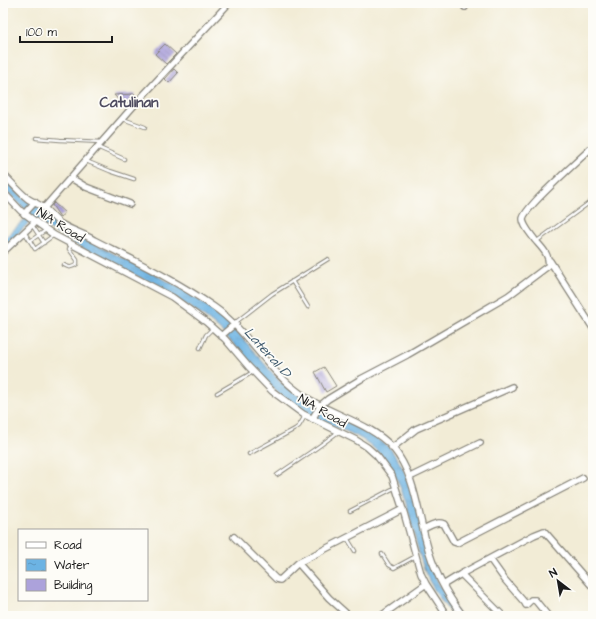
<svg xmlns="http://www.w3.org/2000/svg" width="596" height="619" viewBox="0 0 596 619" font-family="'Architects Daughter',sans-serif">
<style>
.water{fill:url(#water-ripples);stroke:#446880}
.building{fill:url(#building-back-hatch)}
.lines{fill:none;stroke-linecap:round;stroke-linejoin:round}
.lane-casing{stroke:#878479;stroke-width:4.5}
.street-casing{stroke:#878479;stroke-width:8}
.lane{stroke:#fff;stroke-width:2.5}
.street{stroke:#fff;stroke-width:5.5}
.labels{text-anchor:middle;stroke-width:3.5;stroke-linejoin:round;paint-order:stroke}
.street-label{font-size:13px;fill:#1c1c1c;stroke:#fdfcf7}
.water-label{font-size:14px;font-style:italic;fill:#3c586c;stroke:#fdfcf7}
.quarter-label{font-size:15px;font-weight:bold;fill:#4e4b5f;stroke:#fdfcf7}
</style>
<defs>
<pattern id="water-ripples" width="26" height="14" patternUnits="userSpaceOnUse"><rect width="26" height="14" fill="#6cb3e3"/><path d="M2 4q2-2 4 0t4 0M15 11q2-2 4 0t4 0" fill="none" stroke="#5d99c2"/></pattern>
<pattern id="building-back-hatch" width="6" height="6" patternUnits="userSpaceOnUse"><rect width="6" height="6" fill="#aca2db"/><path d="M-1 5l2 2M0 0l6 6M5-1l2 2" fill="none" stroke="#8b83b1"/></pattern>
</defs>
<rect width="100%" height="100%" fill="#fdfcf7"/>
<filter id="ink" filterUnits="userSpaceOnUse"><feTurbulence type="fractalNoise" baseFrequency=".025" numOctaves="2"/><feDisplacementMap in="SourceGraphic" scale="8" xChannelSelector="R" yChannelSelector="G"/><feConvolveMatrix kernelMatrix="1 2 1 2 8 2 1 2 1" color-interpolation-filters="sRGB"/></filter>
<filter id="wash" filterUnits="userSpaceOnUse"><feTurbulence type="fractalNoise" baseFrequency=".012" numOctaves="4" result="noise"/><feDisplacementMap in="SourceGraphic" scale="16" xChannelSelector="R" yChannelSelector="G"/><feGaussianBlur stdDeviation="0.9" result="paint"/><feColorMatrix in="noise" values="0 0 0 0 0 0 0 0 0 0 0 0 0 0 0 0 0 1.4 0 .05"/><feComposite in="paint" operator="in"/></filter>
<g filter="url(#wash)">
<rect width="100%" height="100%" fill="#f2ecd6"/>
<path class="water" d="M3,178L25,199L44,211L60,226L181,288L205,304L228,321L281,383L315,407L358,426L372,434L390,448L398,460L406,474L413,494L430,562L438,583L459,616H452C442,601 430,586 424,569C411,533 409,490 384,459C361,430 334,430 304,413C263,389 242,344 204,317C170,292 132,273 94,254C74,243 52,233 34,218L3,248V240L30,214L3,188Z"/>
<g id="blocks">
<path class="building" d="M165,44L176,54L166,64L155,54Z
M174,69L178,73L169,83L165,79Z
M135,94L124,106L114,95Z
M54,203L65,213L60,217L52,205Z
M324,367L336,386L326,392L315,372Z"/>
</g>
</g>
<g filter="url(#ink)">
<use href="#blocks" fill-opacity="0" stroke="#878479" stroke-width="1"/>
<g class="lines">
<defs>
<path id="lane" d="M123,119L145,127
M36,138L60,140L102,142
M97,147L124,159
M86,161L110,171L134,179
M32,225L44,243
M25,233L35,249L54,235
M30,241L46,230
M537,241L593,200
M64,265C69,268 72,268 77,264V260L69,249L71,245
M292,281L308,307
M236,322L272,294L328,259
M200,348L206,335L213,328
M217,393L253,372
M249,454L295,429L299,426L305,416
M277,475C297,461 318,448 338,432
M350,511L396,487
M347,538L355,551
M382,554L389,565L394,568L416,556"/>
<path id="street" d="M465,7L466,3
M3,174C11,182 18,191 27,198C32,202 39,204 44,208C50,213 55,220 61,224C71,230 84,234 94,240C135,261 177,281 214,307C247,330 266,369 301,394C328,414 370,422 393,448C415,475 417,509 426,541C433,569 446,594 463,616
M71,178L86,187L130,204
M3,192L21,211L54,235L172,297L206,322L225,339L248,366L272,391L303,414L356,440L367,447L377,456L392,476L404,513L421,574L426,584L447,616
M44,208L137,102L229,3
M24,214L35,202
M3,252L35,222
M550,261L593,328
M221,336L236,323
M312,419L321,405L328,399L361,379L407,355L472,317L508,296L548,266C551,256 541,247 535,240C531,234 523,226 523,219C524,207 582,158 593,146
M392,448L416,429L512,387
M410,477L480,443
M423,529C430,526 436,521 444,524L454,542L457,543L583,478
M234,537L276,579L280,580L298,563L403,509
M490,559L505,580L525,603L526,605L531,600H535L548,616
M298,563L329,598L349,616
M461,574L534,535L544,531L593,587
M443,585L461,574L503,616
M381,616L426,584"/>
</defs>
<use href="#lane" class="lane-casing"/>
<use href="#street" class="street-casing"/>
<use href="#lane" class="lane"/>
<use href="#street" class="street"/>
</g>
</g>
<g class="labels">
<g class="street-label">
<text transform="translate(61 224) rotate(32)" y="5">NIA Road</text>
<text transform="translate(323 410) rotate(30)" y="5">NIA Road</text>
</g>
<g class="water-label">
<text transform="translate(268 352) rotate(48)" y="5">Lateral D</text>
</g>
<g class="quarter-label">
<text x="129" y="107">Catulinan</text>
</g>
</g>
<rect width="596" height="619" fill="none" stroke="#fdfcf7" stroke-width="16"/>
<rect x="18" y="529" width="130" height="72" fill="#fdfcf7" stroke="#a3a29f"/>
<rect x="26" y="542" width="20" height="6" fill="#ffffff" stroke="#a3a29f"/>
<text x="54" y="549" font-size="12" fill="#1c1c1c">Road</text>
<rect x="26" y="559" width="20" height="12" fill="url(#water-ripples)" stroke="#a3a29f"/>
<text x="54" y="569" font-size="12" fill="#1c1c1c">Water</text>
<rect x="26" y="579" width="20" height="12" fill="#aca2db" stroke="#a3a29f"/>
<text x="54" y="589" font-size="12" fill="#1c1c1c">Building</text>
<g transform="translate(558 581) rotate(329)" stroke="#fdfcf7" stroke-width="3" paint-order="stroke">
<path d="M0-3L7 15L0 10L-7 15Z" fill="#1c1c1c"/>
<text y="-6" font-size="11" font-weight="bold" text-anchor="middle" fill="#1c1c1c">N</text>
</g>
<path d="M20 36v6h92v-6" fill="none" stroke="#1c1c1c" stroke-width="2"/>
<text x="26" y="36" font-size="12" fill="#1c1c1c" stroke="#fdfcf7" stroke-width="3" paint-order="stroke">100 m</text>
</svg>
